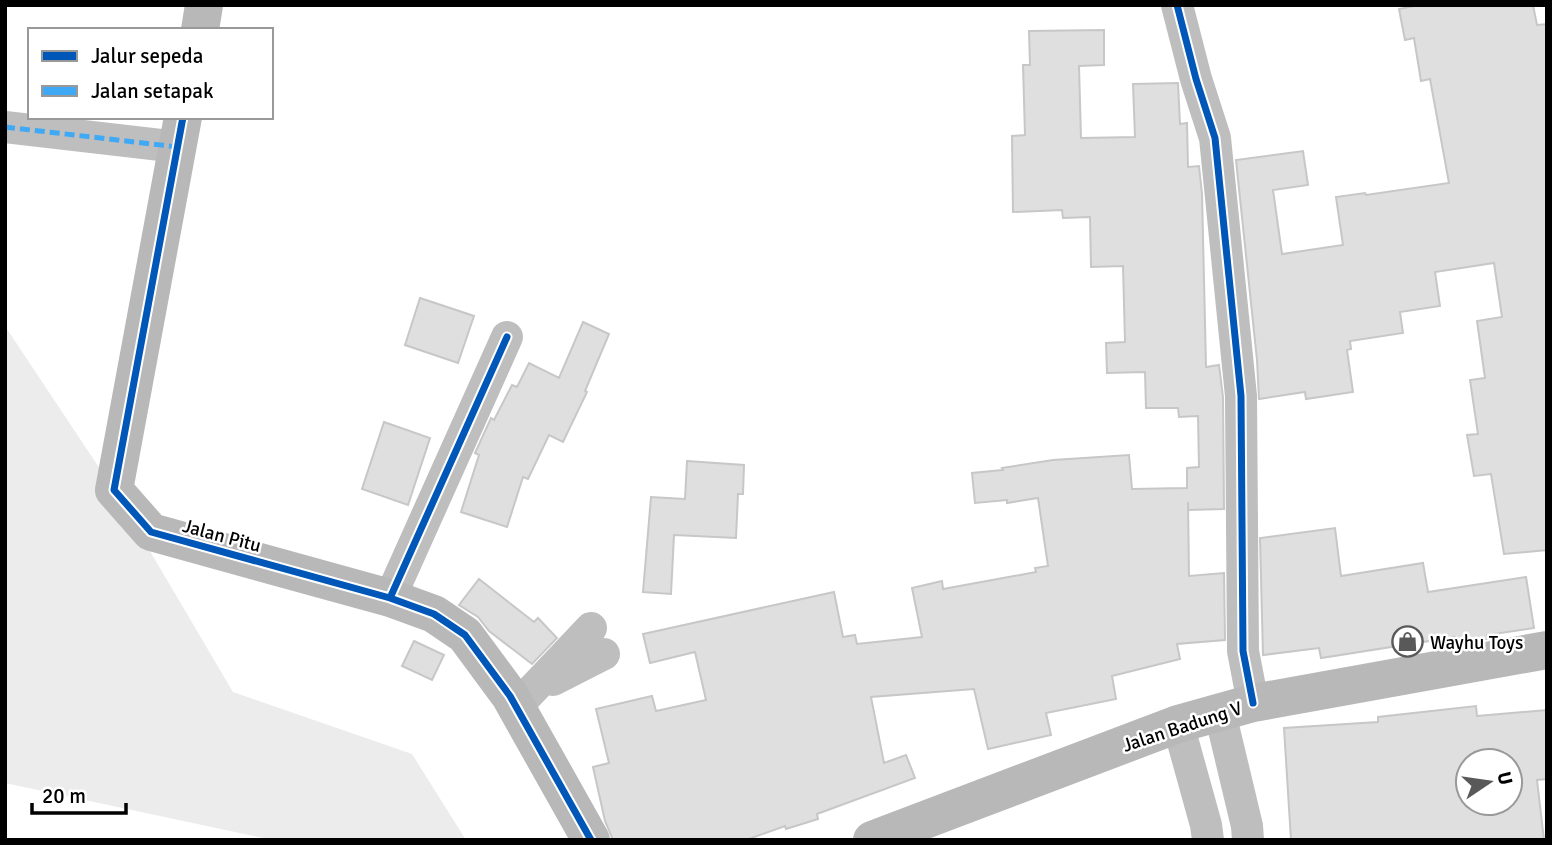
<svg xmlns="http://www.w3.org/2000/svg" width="1552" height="845" viewBox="0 0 1552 845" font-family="Signika,sans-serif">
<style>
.green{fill:#ececec}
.building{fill:#dfdfdf;stroke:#c7c7c7;stroke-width:2;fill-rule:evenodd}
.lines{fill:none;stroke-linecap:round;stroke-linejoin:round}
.street{stroke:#bebebe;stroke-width:32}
.secondary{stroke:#b8b8b8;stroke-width:38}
.quiet{stroke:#3fa9f5;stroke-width:5;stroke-dasharray:10 5;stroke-linecap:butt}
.cycleway-casing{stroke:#fff;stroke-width:11}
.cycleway{stroke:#0057b8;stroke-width:7}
.labels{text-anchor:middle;stroke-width:5;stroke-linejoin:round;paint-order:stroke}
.street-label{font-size:19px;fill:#000;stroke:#fff}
.poi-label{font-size:19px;fill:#000;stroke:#fff;text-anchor:start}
</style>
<rect width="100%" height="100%" fill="#fff"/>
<path class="green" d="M5,326L114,490L233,692L412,754L466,840H273L5,783Z"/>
<path class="building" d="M1420,5H1533L1537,25L1547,24V550L1504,554L1491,474L1474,476L1467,435L1478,434L1470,380L1485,378L1477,321L1502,317L1494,263L1435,272L1440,306L1400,312L1403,333L1350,341L1351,349L1347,350L1353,392L1306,399L1305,392L1259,399L1257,360L1236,160L1303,151L1308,185L1273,190L1282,254L1343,245L1336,197L1365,193L1366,195L1449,183L1430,79L1421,81L1414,38L1405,40L1399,9Z
M1104,30V65L1079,66L1081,138L1135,137L1133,84L1178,83L1180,124L1187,123L1188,167L1199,166L1202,194L1206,367L1219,365L1223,397L1224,509L1188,510V502L1189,576L1224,573L1225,640L1177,644L1180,659L1112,676L1116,699L1046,713L1051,735L988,749L974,689L871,697L884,763L906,755L915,778L817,814L818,819L786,829L785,826L746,840H613L605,821L593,767L609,763L596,709L652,696L656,711L706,700L695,652L650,663L643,634L834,592L843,637L855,635L857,644L922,637L912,588L942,581L943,589L1036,572L1035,568L1048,566L1038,498L1007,503V500L975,503L972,473L1003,470L1002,468L1053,460L1129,455L1132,489L1187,488V468L1199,467L1198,416L1179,417L1178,408H1146L1145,372L1107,373L1106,343L1125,342L1123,266L1091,267L1090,217L1063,218L1062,210L1013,212L1012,136L1025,135L1023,65H1030L1029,31Z
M420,298L474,316L458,363L405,345Z
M583,322L609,334L585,391L587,392L563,442L549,435L528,479L523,477L507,527L461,512L479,455L475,453L491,418L494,420L512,385L517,387L529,363L559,378Z
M384,422L430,438L408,505L362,489Z
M687,461L744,465L743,494H738L736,538L674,535L671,594L643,592L651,497L685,499Z
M1335,528L1341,576L1423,563L1428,592L1526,577L1534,628L1487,635V639L1456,644L1455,637L1321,658L1319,648L1263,655L1260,538Z
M479,579L534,622L538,618L557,638L532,664L489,631L478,617L459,605Z
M414,641L444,655L432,680L402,666Z
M1476,706L1477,716L1547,710V779L1537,780L1544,840H1291L1284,728L1378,722V717ZM1468,761H1510V803H1468Z"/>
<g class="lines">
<path class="street" d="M1177,5L1196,79L1215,138L1241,396L1243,651L1253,703
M5,127L178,147
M390,598L507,337
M553,680L604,654
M516,707L591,628
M1220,713L1247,826L1248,840
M1178,724L1206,825L1208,840"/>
<path class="secondary" d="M200,30L204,5
M183,117L114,490L151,532L390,598L434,614L465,635L510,696L591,840
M872,840L1178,724L1253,703L1547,650"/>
<path class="quiet" d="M5,127L178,147"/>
<defs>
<path id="cycleway" d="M1177,5L1196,79L1215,138L1241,396L1243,651L1253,703
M183,117L114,490L151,532L390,598L434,614L465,635L510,696L591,840
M390,598L507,337"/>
</defs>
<use href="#cycleway" class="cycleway-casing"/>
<use href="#cycleway" class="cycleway"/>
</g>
<defs>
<symbol id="shop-ring" viewBox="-11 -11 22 22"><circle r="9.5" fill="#fff" stroke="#595959" stroke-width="1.5"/><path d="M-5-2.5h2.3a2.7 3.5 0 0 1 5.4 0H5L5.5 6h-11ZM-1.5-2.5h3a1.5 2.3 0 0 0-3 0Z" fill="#595959"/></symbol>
</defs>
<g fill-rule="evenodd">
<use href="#shop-ring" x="1390" y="624" width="35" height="35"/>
</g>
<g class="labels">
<g class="street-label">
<text transform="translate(222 535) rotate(15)" y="7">Jalan Pitu</text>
<text transform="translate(1182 726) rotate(-18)" y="7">Jalan Badung V</text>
</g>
<g class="poi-label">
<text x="1430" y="649">Wayhu Toys</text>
</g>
</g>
<rect width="1552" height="845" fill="none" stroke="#000000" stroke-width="14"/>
<rect x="28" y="28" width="245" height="91" fill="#ffffff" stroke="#999999" stroke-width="2"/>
<rect x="42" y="51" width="35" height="10" fill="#0057b8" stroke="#999999" stroke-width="2"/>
<text x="91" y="63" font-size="21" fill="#000000">Jalur sepeda</text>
<rect x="42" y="86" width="35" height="10" fill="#3fa9f5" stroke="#999999" stroke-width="2"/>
<text x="91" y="98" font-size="21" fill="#000000">Jalan setapak</text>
<g transform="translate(1489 782) rotate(77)"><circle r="33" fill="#ffffff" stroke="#999999" stroke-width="2"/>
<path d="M0-5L12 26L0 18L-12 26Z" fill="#595959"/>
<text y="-10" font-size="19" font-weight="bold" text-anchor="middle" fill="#000000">U</text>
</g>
<path d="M32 803v10h94v-10" fill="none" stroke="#000000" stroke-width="3.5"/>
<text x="42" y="803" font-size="21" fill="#000000" stroke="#ffffff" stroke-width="5" paint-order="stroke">20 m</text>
</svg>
